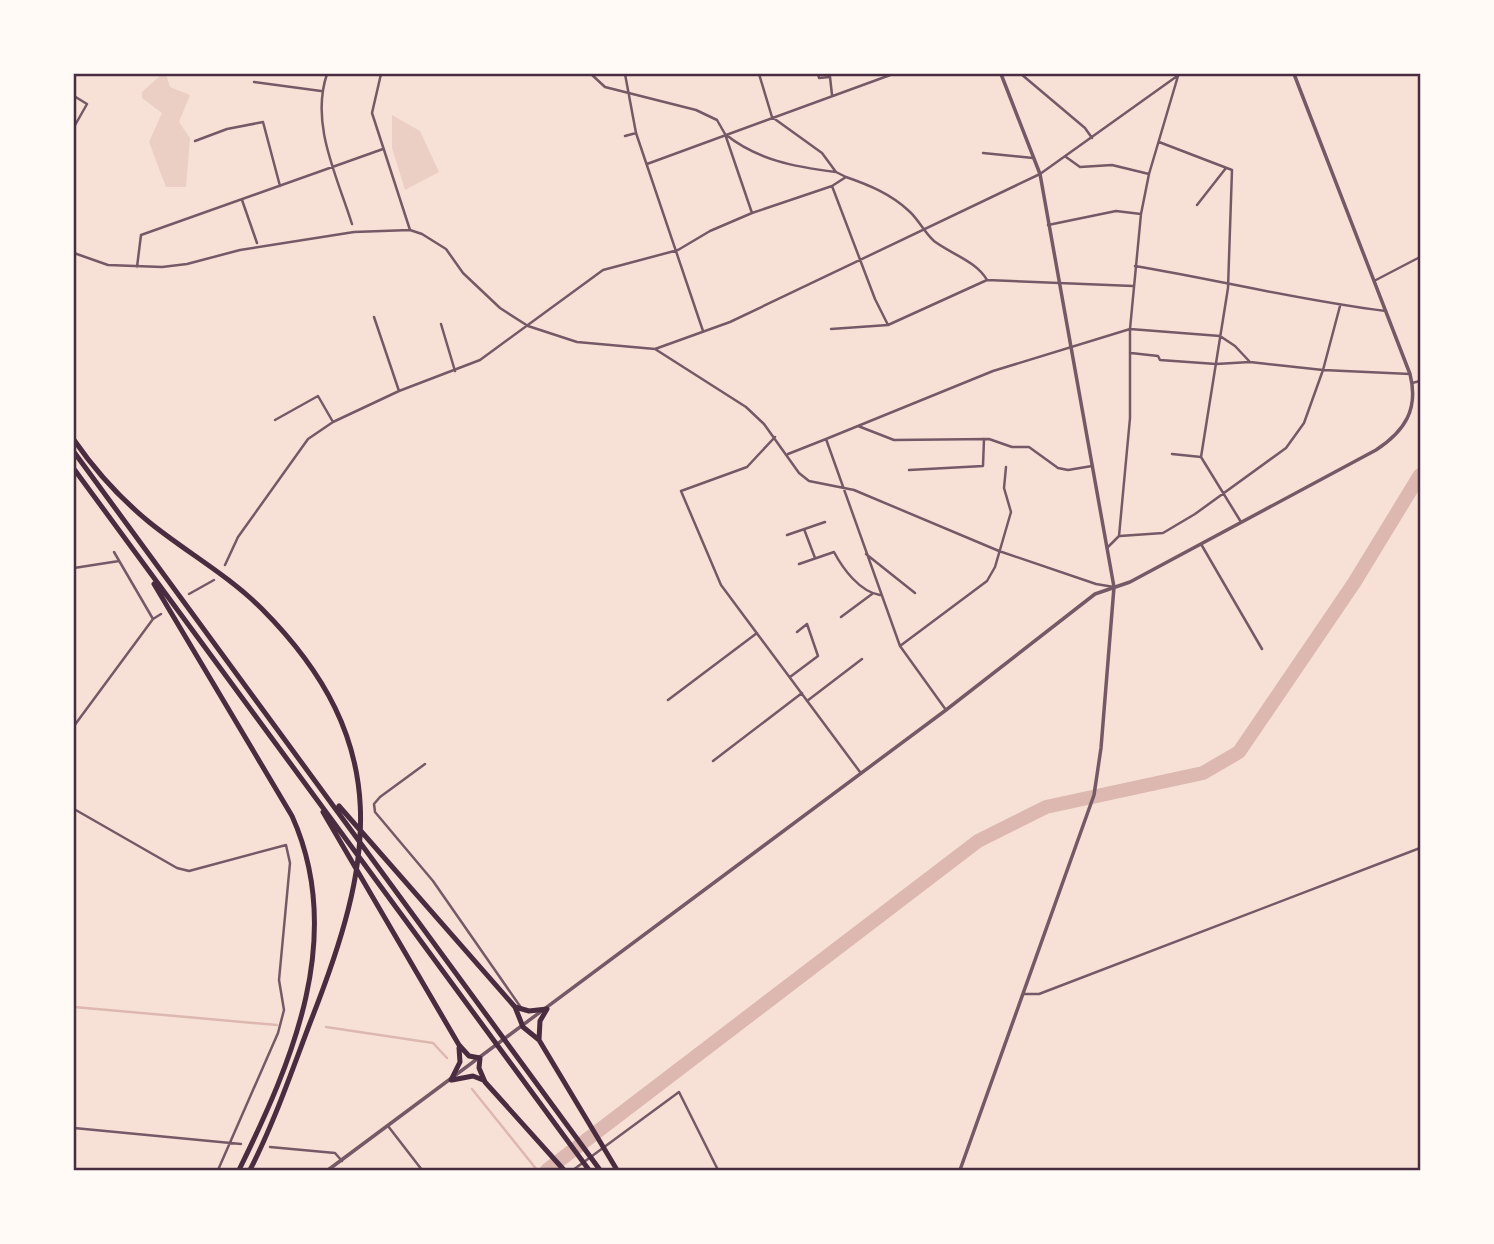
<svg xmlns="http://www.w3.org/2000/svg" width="1494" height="1244" viewBox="0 0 1494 1244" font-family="'Work Sans',sans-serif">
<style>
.green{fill:#ebcfc5}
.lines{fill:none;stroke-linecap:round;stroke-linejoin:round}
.stream{stroke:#dcb8b0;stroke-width:2.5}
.river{stroke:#dcb8b0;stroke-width:14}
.minor{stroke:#755966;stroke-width:2.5}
.tertiary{stroke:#755966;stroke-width:3.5}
.trunk{stroke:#4a2c40;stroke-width:5}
.neatline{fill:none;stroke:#4a2c40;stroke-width:2.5}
</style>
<rect width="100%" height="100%" fill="#f7e1d7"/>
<path class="green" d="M162,74H166L170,87L190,95L179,122L190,138L186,187H166L149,142L162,113L142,98V92Z
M392,115L420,131L439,172L405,190L392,148Z"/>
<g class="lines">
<path class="stream" d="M74,1007L277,1025
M326,1027L433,1043L447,1058
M472,1089L537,1170"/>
<path class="river" d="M547,1170L978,841L1046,807L1203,773L1239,752L1354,583L1420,475"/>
<path class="minor" d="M327,74C310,124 337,176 352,224
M381,74L372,113L410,230
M591,74L605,87L696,110L717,120L725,134L752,213
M625,74L636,133L703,331
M759,74L772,117L822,153L836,172L846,177
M818,74L819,78L830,77L832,95
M1021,74L1085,128L1092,138
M254,82L321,91
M74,96L87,104L74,127
M725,134C757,160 795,167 836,172
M625,136L636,133
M195,141L227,129L263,122L280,186
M1159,142L1232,170L1228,288L1201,457L1172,454
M983,153L1033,158
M1066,157L1080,167L1112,165L1149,174
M647,164L893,74
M832,186L875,299L888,325
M242,200L257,243
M1197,205L1226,168
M1048,225L1116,211L1141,214
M74,253L108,265L162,267L187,264L240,250L354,232L410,230L422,234L446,249L463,273L500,308L528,326L577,342L655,349L746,407L764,424L799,473L809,481L854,490L999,551L1096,584L1114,587
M1135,266C1219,280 1302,301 1386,311
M137,267L141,235L383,149
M1374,281L1420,257
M374,317L399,391
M441,324L455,371
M831,329L888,325L987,280L1133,286
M655,349L730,322L1040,174L1180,74
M1131,353L1158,356L1160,360L1216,364L1250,362L1323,370L1410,374
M1412,383L1420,381
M275,420L318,396L333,422
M858,426L894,440L989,439L1012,447H1029L1058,468L1068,470L1092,466
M775,437L747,467L681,491L721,585L860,772
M826,439L993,371L1130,329L1220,336L1235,346L1250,362
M788,454L826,439L900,646L946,710
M1201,457L1241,522
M909,470L983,466L984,439
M804,529L815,558
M787,535L825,522
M1120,536L1163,533L1195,514L1286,448L1304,423L1323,370L1340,306
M1201,544L1262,649
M1107,548L1119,536L1130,418V329L1141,214L1149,174L1178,76
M114,552L153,619
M866,554L915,593
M799,564L834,552C843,569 860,592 880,595
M225,565L238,537L308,439L333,422L399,391L480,360L603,270L678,250L710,231L752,213L832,186L846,177C869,185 891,194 909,211C919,220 924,232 934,241C951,254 976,261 987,280
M74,568L119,561
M189,594L214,580
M841,617L872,594
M900,646L987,581L995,567L1011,512L1004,488L1006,467
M790,677L818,656L807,624L797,632
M668,700L757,633
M807,701L862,659
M74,726L153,619L161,614
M713,761L802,693
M425,764L380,797L374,804L375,812L433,881L522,1009
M74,809L177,868L189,871L286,845L290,863L279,980L284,1010L278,1033L218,1170
M1024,994H1039L1420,848
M388,1126L422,1170
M74,1128L241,1144
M270,1147L335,1153L342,1161
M573,1170L679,1092L718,1170"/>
<path class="tertiary" d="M74,523V536
M328,1170L946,710L1095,594L1130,582L1376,450C1405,431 1419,409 1410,374L1294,74
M960,1170L1094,795L1101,748L1114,587L1040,174L1001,74"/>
<path class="trunk" d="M74,440C94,469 121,499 149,522C186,552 228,575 262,609C396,744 374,861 310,1023C291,1073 274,1123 250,1170
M74,452L600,1170
M74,469L589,1170
M154,584L292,816C346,936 293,1060 239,1170
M339,806L515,1007L523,1027L539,1040L617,1170
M323,812L459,1045L469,1056L480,1058L479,1068L485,1082L564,1170
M515,1007L529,1011L547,1009
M539,1040L540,1021L547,1009
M451,1080L460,1062L459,1048
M452,1080L473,1076L483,1080"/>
</g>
<rect width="1494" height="1244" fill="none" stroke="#fffaf5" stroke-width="150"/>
<rect x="75" y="75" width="1344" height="1094" class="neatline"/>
</svg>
